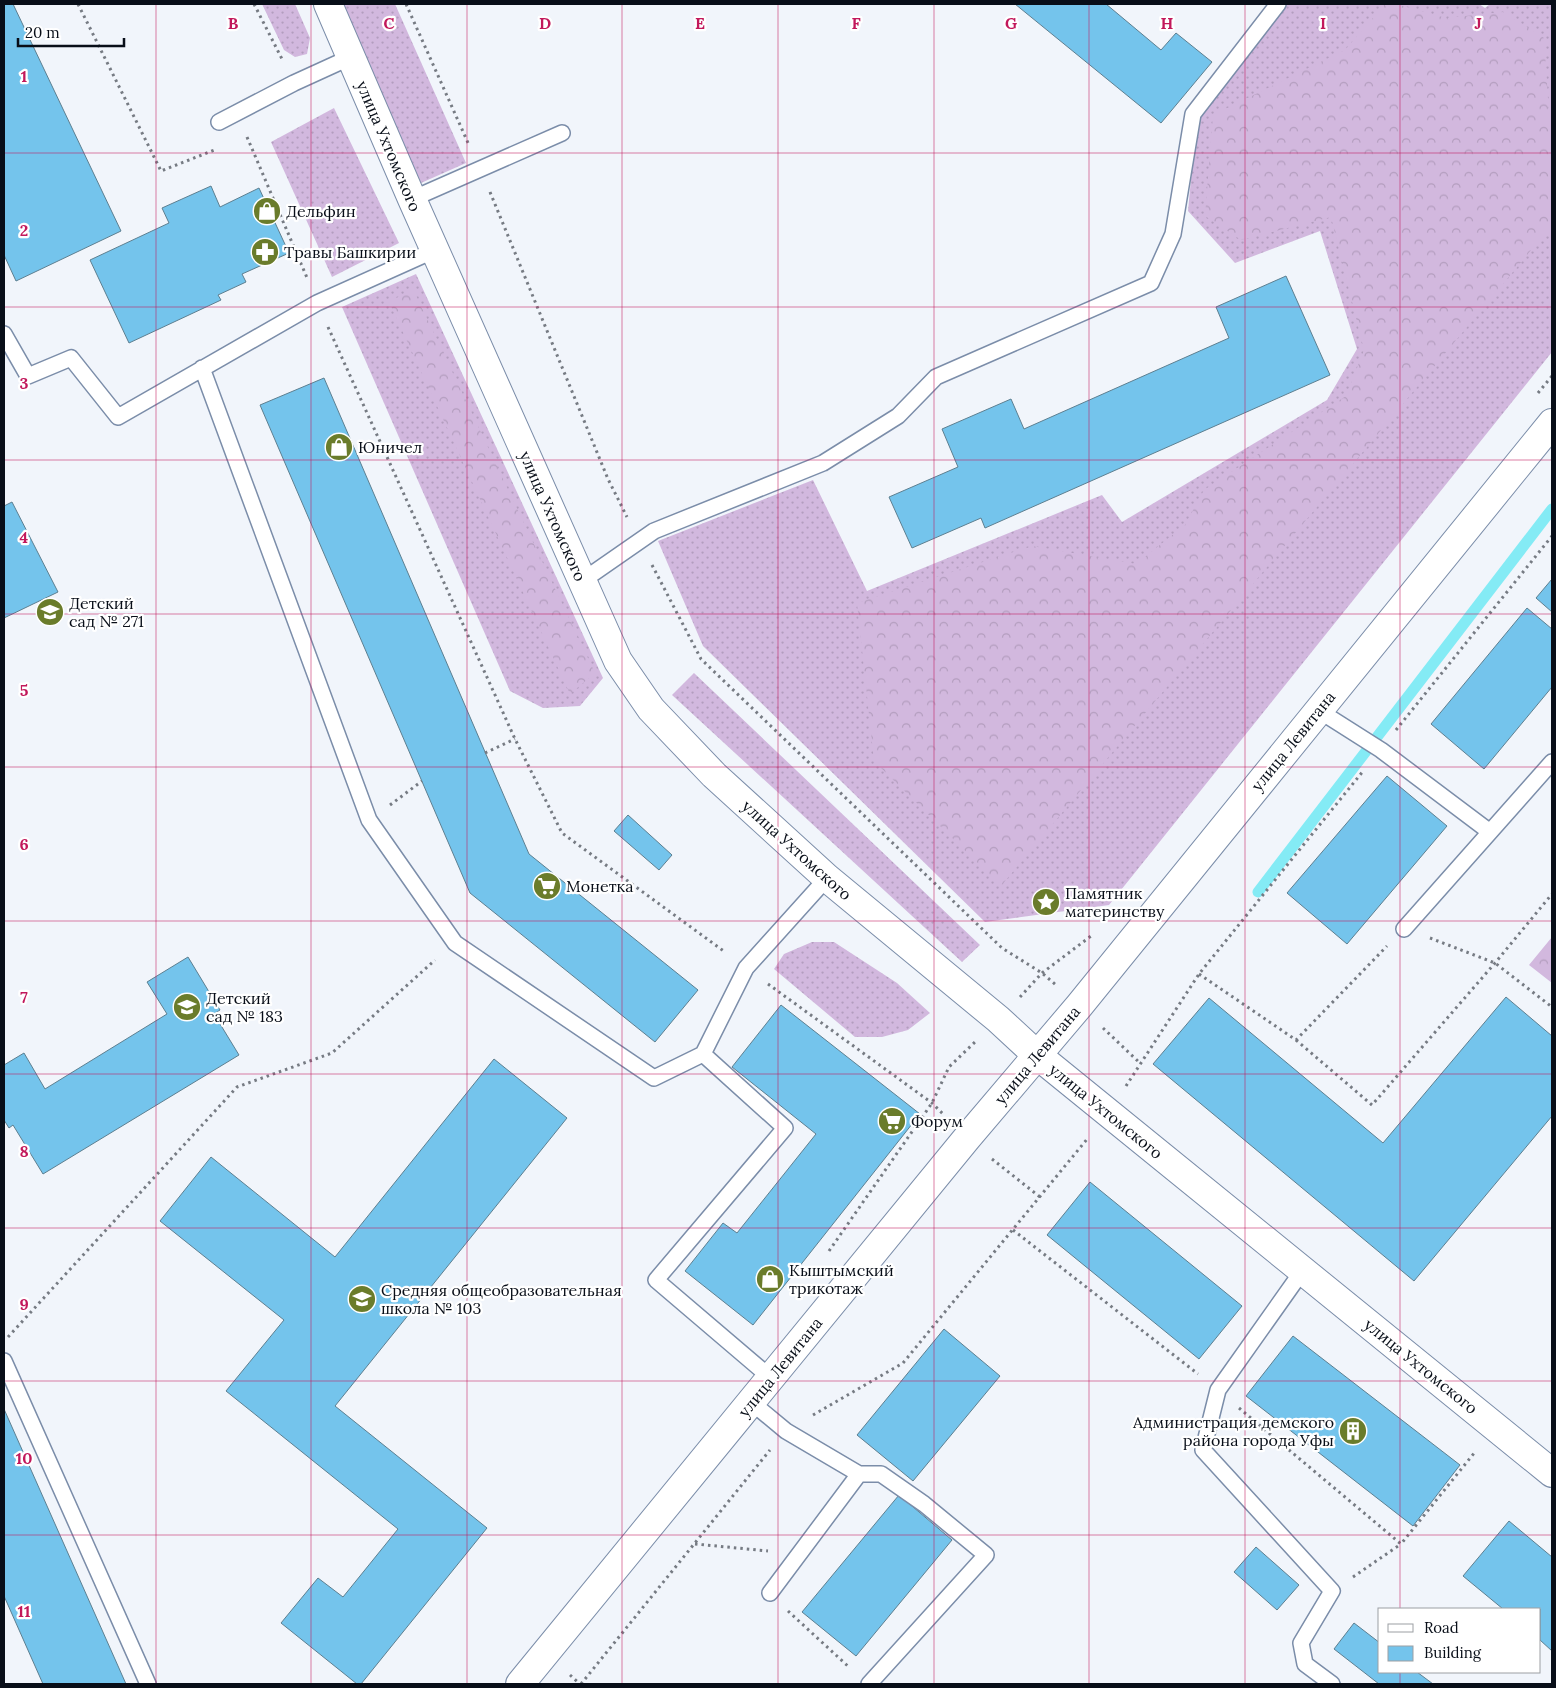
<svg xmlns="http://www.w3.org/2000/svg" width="1556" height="1688" viewBox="0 0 1556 1688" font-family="Lora,serif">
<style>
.grass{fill:url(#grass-dots)}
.forest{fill:url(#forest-crowns)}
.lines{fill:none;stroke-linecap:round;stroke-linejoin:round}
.stream{stroke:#84ebf5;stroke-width:11}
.building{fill:#74c4ec;stroke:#5d7f90}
.service-casing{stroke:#7b8da9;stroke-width:18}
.minor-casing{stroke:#7b8da9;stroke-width:30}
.tertiary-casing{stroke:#7b8da9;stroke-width:30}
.path{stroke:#767b83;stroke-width:3;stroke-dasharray:2.5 4;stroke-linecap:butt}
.service{stroke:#fff;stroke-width:15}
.minor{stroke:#fff;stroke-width:28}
.tertiary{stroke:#fff;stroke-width:28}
.grid{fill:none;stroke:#c2185b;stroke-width:1;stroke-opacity:0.55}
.labels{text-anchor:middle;stroke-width:4.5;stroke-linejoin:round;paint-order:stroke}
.street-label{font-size:16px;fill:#080e18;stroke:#fff}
.poi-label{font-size:16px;fill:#080e18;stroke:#fff;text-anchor:start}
.grid-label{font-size:16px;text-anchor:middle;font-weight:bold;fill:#c2185b;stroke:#fff;stroke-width:4.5;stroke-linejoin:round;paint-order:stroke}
</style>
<defs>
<pattern id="grass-dots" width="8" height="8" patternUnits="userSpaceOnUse" patternTransform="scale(1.25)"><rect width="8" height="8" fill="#d2b8de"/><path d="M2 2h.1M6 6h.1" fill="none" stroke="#b39dbe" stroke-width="1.8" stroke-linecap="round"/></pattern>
<pattern id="forest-crowns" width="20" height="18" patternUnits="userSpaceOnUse" patternTransform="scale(1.25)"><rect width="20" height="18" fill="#d2b8de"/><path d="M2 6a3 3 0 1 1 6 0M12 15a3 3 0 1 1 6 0" fill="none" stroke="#b39dbe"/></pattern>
</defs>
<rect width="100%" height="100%" fill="#f1f5fb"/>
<path class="grass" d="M262,4H295L310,38L307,54L295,57L284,50Z
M342,4H395L466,163L421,183Z
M1271,4H1479L1485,8L1490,4H1552V352L1109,905L985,922L703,646L658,541L813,480L867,591L1102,495L1122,522L1327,400L1357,349L1320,231L1235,263L1188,211L1199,94Z
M334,108L399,243L332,277L271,142Z
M416,274L603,678L580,706L543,708L510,691L342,307Z
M694,673L980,945L962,962L672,695Z
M812,942H834L897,983L930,1013L908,1030L882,1037H855L774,969L784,954Z"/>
<path class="forest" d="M1385,4H1396L1446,18L1503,12L1544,38L1552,159V225L1001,886L874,761L857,603L1032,546L1136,564L1185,525L1204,490L1346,396L1364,350L1331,217L1241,240L1205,216L1213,115L1345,50Z
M413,289L595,673L570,694L389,302Z
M1552,937V983L1529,965Z"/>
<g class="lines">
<path class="stream" d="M1258,892L1552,509"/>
</g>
<path class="building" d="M4,4H13L121,231L16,281L4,255Z
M1015,4H1106L1161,50L1176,33L1212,62L1161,123Z
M211,186L220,207L259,188L289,253L242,274L246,282L218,295L221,300L129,343L90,260L169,223L162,208Z
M1286,276L1330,375L985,528L981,518L912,548L889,497L958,467L942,429L1011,399L1024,429L1229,338L1216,307Z
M324,378L529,854L698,990L655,1042L470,893L260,405Z
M12,502L58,592L4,618V506Z
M1552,579V612L1536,598Z
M1527,608L1552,629V687L1484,769L1431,724Z
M1387,776L1447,826L1347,944L1287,893Z
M628,815L672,855L659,870L614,831Z
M188,957L220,1010L214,1014L239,1055L43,1174L13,1125L9,1128L4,1120V1065L24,1053L45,1089L167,1014L147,982Z
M1506,997L1552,1036V1116L1414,1281L1153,1064L1209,998L1383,1143Z
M781,1005L920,1114L753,1325L685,1271L723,1223L737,1233L816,1134L732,1067Z
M494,1059L567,1118L335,1406L487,1528L361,1684H357L281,1623L318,1578L343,1597L398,1529L226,1391L284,1320L160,1221L211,1157L335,1257Z
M1090,1182L1242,1306L1199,1359L1047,1235Z
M944,1329L1000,1376L913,1481L857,1435Z
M1293,1336L1460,1465L1413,1526L1246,1396Z
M4,1409L126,1684H43L4,1596Z
M899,1495L952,1540L856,1656L802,1612Z
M1509,1521L1552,1557V1651L1540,1640V1609H1503L1463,1576Z
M1256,1547L1299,1585L1277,1610L1234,1572Z
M1354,1623L1380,1643V1672H1417L1433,1684H1379L1334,1649Z"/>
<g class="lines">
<defs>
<path id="service" d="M219,122L294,83L351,57
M412,199L562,133
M4,334L28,376L71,358L118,417L317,303L435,250
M202,368L369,820L455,943L654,1078L703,1054
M582,581L654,531L823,463L898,416L936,377L1151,283L1173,234L1193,114L1278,4
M1318,710L1381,750L1490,832
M1404,929L1552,762
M1303,1270L1218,1390L1203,1450L1332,1591L1301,1643L1305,1664L1332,1684
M4,1361L148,1684
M771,1378L656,1280L785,1128L703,1054L746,968L827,878
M751,1402L786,1431L859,1474L770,1593
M859,1474H881L924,1504L986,1555L869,1684"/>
<path id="minor" d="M1037,1055L1552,1473"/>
<path id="tertiary" d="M328,4L412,199L618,661L651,709L714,775L827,878L998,1019L1037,1055
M520,1684L967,1138L1079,1006L1552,423"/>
</defs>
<use href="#service" class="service-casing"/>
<use href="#minor" class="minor-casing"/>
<use href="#tertiary" class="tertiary-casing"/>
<path class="path" d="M78,4L161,171L217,149
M254,4L282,59
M406,4L469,145
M247,137L308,280
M490,192L608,479L627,517
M328,327L515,739L562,833L725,952
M1538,393L1552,376
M652,565L701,659L1002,948L1042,973L1056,985
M1396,730L1552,536
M485,753L515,739
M390,805L422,781
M1430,938L1495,963L1552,1007
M1199,974L1296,1040L1387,946
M768,984L932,1103L945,1116
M1020,997L1042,973L1091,936
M1103,1028L1141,1064
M1296,1040L1372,1105L1495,963L1552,894
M1126,1086L1199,974L1364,770
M992,1159L1040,1197
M1013,1230L1198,1374
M829,1251L932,1103L949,1067L975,1042
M8,1337L237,1087L332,1053L435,960
M1239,1408L1401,1544L1475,1452
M813,1415L903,1363L1088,1138
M695,1544L768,1551
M1353,1577L1401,1544
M788,1611L850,1668
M570,1675L580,1684
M581,1684L770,1450"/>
<use href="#service" class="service"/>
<use href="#minor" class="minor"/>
<use href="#tertiary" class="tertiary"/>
</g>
<path class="grid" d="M156,4V1684M311,4V1684M467,4V1684M622,4V1684M778,4V1684M934,4V1684M1089,4V1684M1245,4V1684M1400,4V1609M4,153H1552M4,307H1552M4,460H1552M4,614H1552M4,767H1552M4,921H1552M4,1074H1552M4,1228H1552M4,1381H1552M4,1535H1552M1400,1672V1684"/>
<defs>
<symbol id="shop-disc" viewBox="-11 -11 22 22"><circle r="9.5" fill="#6a7c2b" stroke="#fff"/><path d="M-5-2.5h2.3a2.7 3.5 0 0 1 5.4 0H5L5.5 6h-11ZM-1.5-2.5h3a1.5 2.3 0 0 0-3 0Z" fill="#fff"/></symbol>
<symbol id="pharmacy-disc" viewBox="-11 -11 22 22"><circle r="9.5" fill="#6a7c2b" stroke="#fff"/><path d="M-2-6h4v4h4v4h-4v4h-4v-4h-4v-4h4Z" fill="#fff"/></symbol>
<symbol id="school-disc" viewBox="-11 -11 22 22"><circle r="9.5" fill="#6a7c2b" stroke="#fff"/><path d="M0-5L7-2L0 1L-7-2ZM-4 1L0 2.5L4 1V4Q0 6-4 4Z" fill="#fff"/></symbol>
<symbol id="supermarket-disc" viewBox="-11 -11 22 22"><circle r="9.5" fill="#6a7c2b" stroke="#fff"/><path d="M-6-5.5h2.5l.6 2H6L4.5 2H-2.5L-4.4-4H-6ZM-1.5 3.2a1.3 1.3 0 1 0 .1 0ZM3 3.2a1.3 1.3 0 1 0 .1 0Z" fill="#fff"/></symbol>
<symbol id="sight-disc" viewBox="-11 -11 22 22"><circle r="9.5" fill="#6a7c2b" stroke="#fff"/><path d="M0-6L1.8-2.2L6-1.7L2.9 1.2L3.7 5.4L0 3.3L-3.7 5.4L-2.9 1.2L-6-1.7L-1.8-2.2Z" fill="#fff"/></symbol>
<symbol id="building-disc" viewBox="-11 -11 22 22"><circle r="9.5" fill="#6a7c2b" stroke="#fff"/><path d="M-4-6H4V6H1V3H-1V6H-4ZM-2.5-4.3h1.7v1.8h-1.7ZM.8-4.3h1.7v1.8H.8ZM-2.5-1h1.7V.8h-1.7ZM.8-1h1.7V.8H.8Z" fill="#fff"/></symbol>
</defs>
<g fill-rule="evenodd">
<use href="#shop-disc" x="251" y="195" width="32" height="32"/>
<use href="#pharmacy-disc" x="249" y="236" width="32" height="32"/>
<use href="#shop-disc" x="323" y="431" width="32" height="32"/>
<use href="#school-disc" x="34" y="596" width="32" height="32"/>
<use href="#supermarket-disc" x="531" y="870" width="32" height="32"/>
<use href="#sight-disc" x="1030" y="886" width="32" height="32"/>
<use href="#school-disc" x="171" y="991" width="32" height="32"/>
<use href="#supermarket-disc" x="876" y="1105" width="32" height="32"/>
<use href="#shop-disc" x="754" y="1263" width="32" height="32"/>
<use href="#school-disc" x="346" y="1283" width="32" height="32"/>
<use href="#building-disc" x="1337" y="1415" width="32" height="32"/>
</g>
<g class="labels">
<g class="street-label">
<text transform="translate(389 146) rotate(67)" y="6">улица Ухтомского</text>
<text transform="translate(553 516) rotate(66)" y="6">улица Ухтомского</text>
<text transform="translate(1293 741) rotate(-51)" y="6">улица Левитана</text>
<text transform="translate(797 850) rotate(42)" y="6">улица Ухтомского</text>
<text transform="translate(1037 1055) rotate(-50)" y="6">улица Левитана</text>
<text transform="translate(1106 1111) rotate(39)" y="6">улица Ухтомского</text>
<text transform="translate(1421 1366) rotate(39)" y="6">улица Ухтомского</text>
<text transform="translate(780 1367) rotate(-51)" y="6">улица Левитана</text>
</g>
<g class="poi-label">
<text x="286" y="217">Дельфин</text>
<text x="284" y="258">Травы Башкирии</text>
<text x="358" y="453">Юничел</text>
<text x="69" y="609">Детский<tspan x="69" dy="18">сад № 271</tspan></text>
<text x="566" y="892">Монетка</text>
<text x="1065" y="899">Памятник<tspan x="1065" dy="18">материнству</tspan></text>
<text x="206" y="1004">Детский<tspan x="206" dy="18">сад № 183</tspan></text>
<text x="911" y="1127">Форум</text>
<text x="789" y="1276">Кыштымский<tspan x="789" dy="18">трикотаж</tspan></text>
<text x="381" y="1296">Средняя общеобразовательная<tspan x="381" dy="18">школа № 103</tspan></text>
<text x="1334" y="1428" text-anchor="end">Администрация демского<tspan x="1334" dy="18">района города Уфы</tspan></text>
</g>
</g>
<g class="grid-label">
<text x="233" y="29">B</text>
<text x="389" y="29">C</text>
<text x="545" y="29">D</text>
<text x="700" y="29">E</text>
<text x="856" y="29">F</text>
<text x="1011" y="29">G</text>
<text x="1167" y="29">H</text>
<text x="1323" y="29">I</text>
<text x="1478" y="29">J</text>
<text x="24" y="82">1</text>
<text x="24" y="236">2</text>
<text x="24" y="389">3</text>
<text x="24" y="543">4</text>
<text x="24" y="696">5</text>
<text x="24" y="850">6</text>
<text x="24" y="1003">7</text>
<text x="24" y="1157">8</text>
<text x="24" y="1310">9</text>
<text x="24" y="1464">10</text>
<text x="24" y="1617">11</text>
</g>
<rect width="1556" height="1688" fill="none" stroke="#080e18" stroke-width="10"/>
<rect x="1378" y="1608" width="162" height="65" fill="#ffffff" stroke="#9c9fa3"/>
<rect x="1388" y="1624" width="25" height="8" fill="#ffffff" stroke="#9c9fa3"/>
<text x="1424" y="1633" font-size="15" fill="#080e18">Road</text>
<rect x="1388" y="1646" width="25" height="15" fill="#74c4ec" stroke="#9c9fa3"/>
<text x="1424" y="1658" font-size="15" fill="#080e18">Building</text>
<path d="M18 38v8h106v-8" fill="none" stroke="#080e18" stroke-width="2.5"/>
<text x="25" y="38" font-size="15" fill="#080e18" stroke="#ffffff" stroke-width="4" paint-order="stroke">20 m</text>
</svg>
